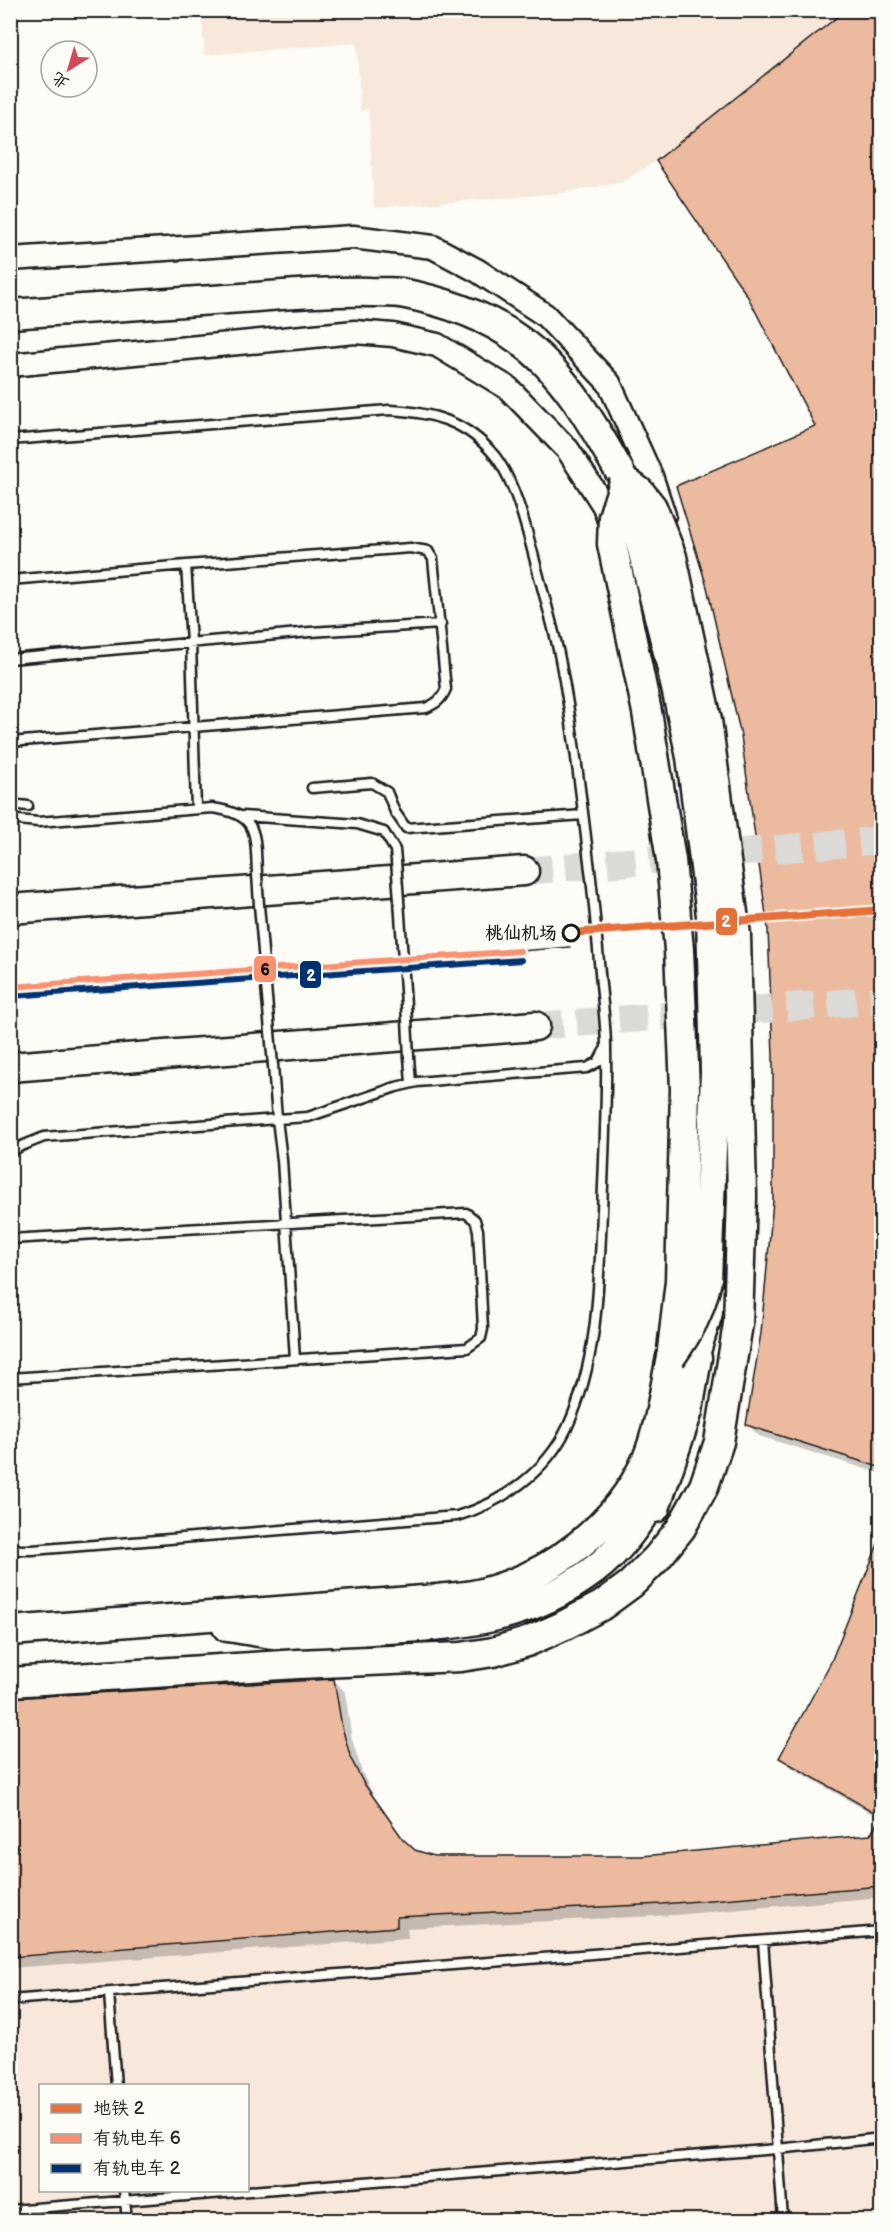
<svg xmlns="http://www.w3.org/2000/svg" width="892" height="2231" viewBox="0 0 892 2231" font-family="'Balsamiq Sans','LXGW WenKai TC',sans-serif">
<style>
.built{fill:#f8e8dc;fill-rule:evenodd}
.shadow{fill:#0003}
.building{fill:#ecba9e;stroke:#1c1c1c;stroke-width:1.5}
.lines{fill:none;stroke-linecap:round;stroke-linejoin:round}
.highway-tunnel{stroke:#dbdad6;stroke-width:28;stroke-dasharray:28 14;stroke-linecap:butt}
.lane-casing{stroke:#1c1c1c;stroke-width:13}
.secondary-casing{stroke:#1c1c1c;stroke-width:27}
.highway-casing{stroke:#1c1c1c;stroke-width:33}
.lane{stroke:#fdfcf7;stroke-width:8}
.secondary{stroke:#fdfcf7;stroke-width:22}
.highway{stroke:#fdfcf7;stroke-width:28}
.tram{stroke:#1c1c1c;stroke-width:1.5}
.lane-bridge-casing{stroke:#1c1c1c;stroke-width:13;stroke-linecap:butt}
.highway-bridge-casing{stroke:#1c1c1c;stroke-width:33;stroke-linecap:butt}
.lane-bridge{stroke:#fdfcf7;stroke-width:8}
.highway-bridge{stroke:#fdfcf7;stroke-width:28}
.tram-1-casing{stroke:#fdfcf7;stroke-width:10}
.tram-2-casing{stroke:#fdfcf7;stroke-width:10}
.tram-1{stroke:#f9906f;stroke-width:6}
.tram-2{stroke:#003171;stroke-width:6}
.metro-1-casing{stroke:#fdfcf7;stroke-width:12}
.metro-1{stroke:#e5703a;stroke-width:8}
.stop-dot{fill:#fdfcf7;stroke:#1c1c1c;stroke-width:3}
.labels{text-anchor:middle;stroke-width:4.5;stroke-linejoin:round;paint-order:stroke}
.stop-label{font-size:18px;font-weight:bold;fill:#1c1c1c;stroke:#fdfcf7;text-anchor:end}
.line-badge{stroke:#fdfcf7;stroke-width:2}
.badge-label{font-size:16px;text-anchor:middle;font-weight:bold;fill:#fff}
.pale-badge-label{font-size:16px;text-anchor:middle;font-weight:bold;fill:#111}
</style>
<rect width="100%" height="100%" fill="#fdfcf7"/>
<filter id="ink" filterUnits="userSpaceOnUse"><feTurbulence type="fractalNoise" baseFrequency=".0167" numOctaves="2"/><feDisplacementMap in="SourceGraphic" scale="12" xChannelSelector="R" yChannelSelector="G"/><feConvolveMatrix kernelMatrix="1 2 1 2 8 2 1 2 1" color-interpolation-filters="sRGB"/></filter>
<g filter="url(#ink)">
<path class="built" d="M202,11H881V1468L746,1425L761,1333L773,1201V1055L768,929L741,736L707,587L676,486L815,426L748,297L656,161L622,182L563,193L374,208L368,108L360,112L357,43L204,55Z
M881,1534V2220H11V1696L333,1672L342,1727L351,1759L363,1782L403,1839L415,1850L434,1856H642L870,1835L881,1816L779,1758L831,1662ZM40,2086H248V2190H40Z"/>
<path class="shadow" d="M882,10V1474L759,1436L748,1425L762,1333L774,1201L817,427Z
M882,1539V1897L674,1915L407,1928L408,1938L10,1968V1700L334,1680L345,1692L352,1739L362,1772L373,1795L411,1849L433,1858H642L871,1837L881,1819L792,1768L781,1757L832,1663Z"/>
<path class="building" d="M846,10H882V1468L746,1425L761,1333L773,1201V1055L768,929L741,736L707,587L676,486L815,426L748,297L656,161Z
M880,1539L882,1540V1886L662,1904L397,1917V1927L10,1957V1698L334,1679L342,1727L351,1759L363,1782L403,1839L415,1850L434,1856H642L870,1835L881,1816L779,1758L831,1662Z"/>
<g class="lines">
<path class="highway-tunnel" d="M524,871L882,840
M535,1026L882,1000"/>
<defs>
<path id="lane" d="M10,440L389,410C431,412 467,421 495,456C518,485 530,544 540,580C547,606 555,633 560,659C574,731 582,805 591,878C595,913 598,949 601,985C603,1005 606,1027 606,1048C607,1102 604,1157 602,1211C599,1283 598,1362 567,1428C546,1472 502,1503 457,1516L32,1550H20L10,1546
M10,580L186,565L191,642L196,809
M10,659L310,632L441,624
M10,742L426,708C437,703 441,700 446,689L433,559L428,551L410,548L186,565
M312,788L372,783L387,792L395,812L406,828L583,815
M10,804L28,806
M243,816L357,824L384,832L395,850L396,861
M10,817L18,820L38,822L212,808C259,814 255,833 257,874
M399,900L407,1020
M259,905L270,1032
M409,1057L411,1083
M273,1065L277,1119L308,1117L396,1087L417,1082L587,1068L598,1062L604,1051
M10,1153L19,1147L44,1137L277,1119L282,1160L295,1359
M10,1239L466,1213L475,1220L478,1230L483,1329L481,1338L467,1348L10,1378
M763,1941L783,2220
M109,1993L116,2086
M10,2000L882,1931
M124,2190L127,2220
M10,2210L777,2149L882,2138"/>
<path id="secondary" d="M10,259L353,237L433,247L478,271L545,315L609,383L651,476L664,515
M10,365L355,332L393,335L437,345L508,388L568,450L604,506L613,532
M635,601L656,667L694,906V1002
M697,1358L713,1307L723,1247L729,1141"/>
<path id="highway" d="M10,314C92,309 174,303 256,297C294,294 332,291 370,292C380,292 391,292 401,293C443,301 485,315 519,340C568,375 596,431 625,481
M10,909L524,871
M10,1067L535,1026
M655,1508L688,1411L697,1358
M227,1627C249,1630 272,1635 295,1636C320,1637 347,1632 372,1630C455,1625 524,1623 594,1570C622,1549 641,1518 661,1489
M10,1631L437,1599C452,1597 468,1597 482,1593C551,1576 618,1525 647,1459C660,1427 664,1391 671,1357"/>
</defs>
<use href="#lane" class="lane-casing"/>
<use href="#secondary" class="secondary-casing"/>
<use href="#highway" class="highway-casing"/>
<use href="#lane" class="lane"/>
<use href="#secondary" class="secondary"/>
<use href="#highway" class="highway"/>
<path class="tram" d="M520,951L570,947"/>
<defs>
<path id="lane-bridge" d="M396,861L399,900
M257,874L259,905
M407,1020L409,1057
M270,1032L273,1065"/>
<path id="highway-bridge" d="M625,481L670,660L691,757L711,915L715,1072L707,1280C700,1312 690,1330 671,1357
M624,483L613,517L612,544L647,712L671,860L679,950L685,1089L680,1281L672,1350
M10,1682L298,1664L461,1657L493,1652L527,1642L563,1626L601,1606L631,1584L657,1558L681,1528L704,1486L719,1442L738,1324L742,1196L736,935L707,720L672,557L652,507L640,492L625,481"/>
</defs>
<use href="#lane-bridge" class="lane-bridge-casing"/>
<use href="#highway-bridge" class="highway-bridge-casing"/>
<use href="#lane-bridge" class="lane-bridge"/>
<use href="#highway-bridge" class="highway-bridge"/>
<defs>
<path id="tram-1" d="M10,987L520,951"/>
<path id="tram-2" d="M11,996L521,960"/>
</defs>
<use href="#tram-1" class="tram-1-casing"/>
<use href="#tram-2" class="tram-2-casing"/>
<use href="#tram-1" class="tram-1"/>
<use href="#tram-2" class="tram-2"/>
<defs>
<path id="metro-1" d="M571,933L882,910"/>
</defs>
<use href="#metro-1" class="metro-1-casing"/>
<use href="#metro-1" class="metro-1"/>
</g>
</g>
<circle class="stop-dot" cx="571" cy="933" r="8"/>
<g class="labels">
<g class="stop-label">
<text x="557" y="939">桃仙机场</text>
</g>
</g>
<g class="line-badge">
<rect x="715" y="907" width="23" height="29" rx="6" fill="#e5703a"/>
<rect x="253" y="955" width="24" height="28" rx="6" fill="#f9906f"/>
<rect x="299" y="960" width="23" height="29" rx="6" fill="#003171"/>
</g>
<g class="badge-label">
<text x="726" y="927">2</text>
<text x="311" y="981">2</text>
</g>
<g class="pale-badge-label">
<text x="265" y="975">6</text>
</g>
<rect width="892" height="2231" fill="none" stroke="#fdfcf7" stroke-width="36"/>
<rect x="18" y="18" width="856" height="2195" fill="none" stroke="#1c1c1c" stroke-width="2" filter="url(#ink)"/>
<rect x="39" y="2084" width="210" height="108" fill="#fdfcf7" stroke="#a3a29f" stroke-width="1.5"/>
<rect x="51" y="2104" width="30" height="9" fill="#e5703a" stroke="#a3a29f" stroke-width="1.5"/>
<text x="93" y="2114" font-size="18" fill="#1c1c1c">地铁 2</text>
<rect x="51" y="2134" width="30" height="9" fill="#f9906f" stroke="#a3a29f" stroke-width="1.5"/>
<text x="93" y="2144" font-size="18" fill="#1c1c1c">有轨电车 6</text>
<rect x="51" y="2164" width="30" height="9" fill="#003171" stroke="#a3a29f" stroke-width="1.5"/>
<text x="93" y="2174" font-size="18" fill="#1c1c1c">有轨电车 2</text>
<g transform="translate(69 69) rotate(217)"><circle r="28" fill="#fdfcf7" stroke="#a3a29f" stroke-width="1.5"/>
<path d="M0-4.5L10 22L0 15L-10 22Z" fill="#d1495b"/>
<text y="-9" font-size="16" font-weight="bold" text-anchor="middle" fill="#1c1c1c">北</text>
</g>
</svg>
